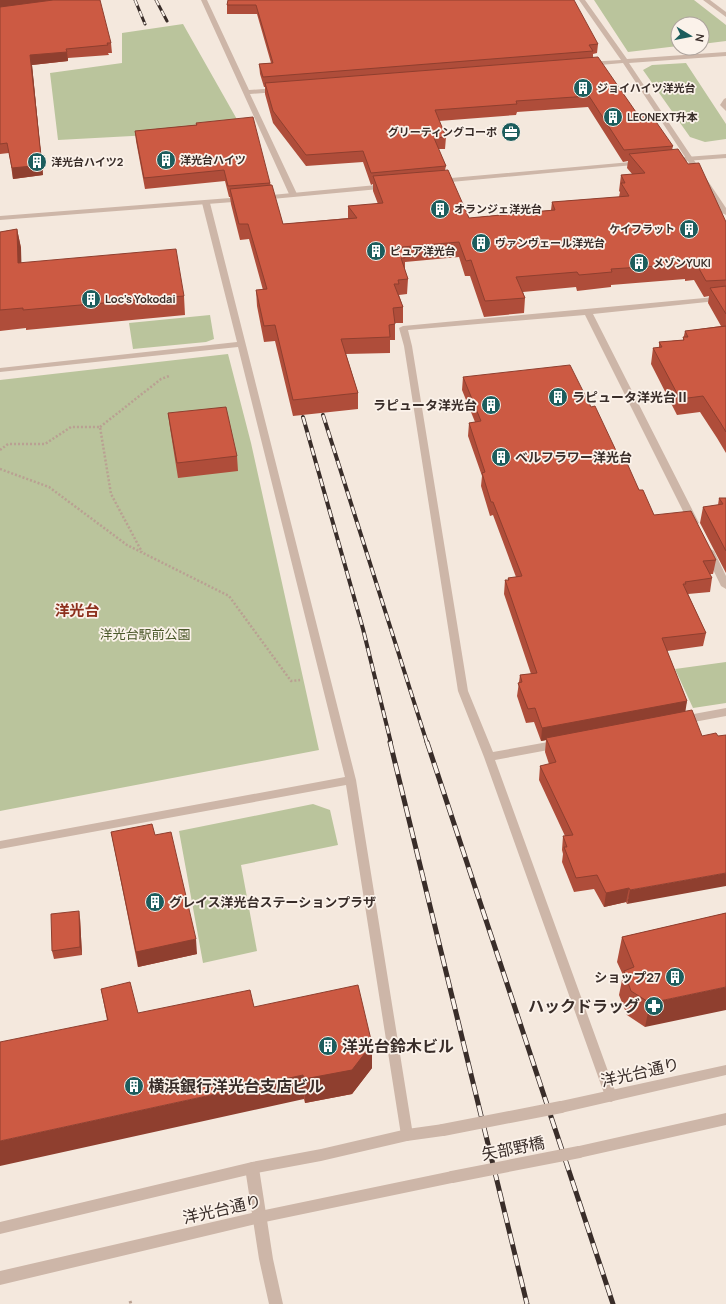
<svg xmlns="http://www.w3.org/2000/svg" width="726" height="1304" viewBox="0 0 726 1304" font-family="Manrope,'Noto Sans JP',sans-serif">
<style>
.green{fill:#bac49c}
.lines{fill:none;stroke-linecap:round;stroke-linejoin:round}
.path-far1{stroke:#b9a092;stroke-width:2.5;stroke-dasharray:2 2;stroke-linecap:butt}
.path{stroke:#b9a092;stroke-width:3;stroke-dasharray:2.5 2.5;stroke-linecap:butt}
.service{fill:#cdb6a8;fill-rule:evenodd}
.minor{fill:#cdb6a8;fill-rule:evenodd}
.tertiary{fill:#cdb6a8;fill-rule:evenodd}
.rail-far2-casing{stroke:#392d29;stroke-width:3}
.rail-far1-casing{stroke:#392d29;stroke-width:4}
.rail-casing{stroke:#392d29;stroke-width:5}
.rail-far2{stroke:#fbf2ea;stroke-width:2;stroke-dasharray:6;stroke-linecap:butt}
.rail-far1{stroke:#fbf2ea;stroke-width:2.5;stroke-dasharray:8;stroke-linecap:butt}
.rail{stroke:#fbf2ea;stroke-width:3.5;stroke-dasharray:11;stroke-linecap:butt}
.tertiary-bridge{stroke:#cdb6a8;stroke-width:12}
.wall{fill:#af4d3a;fill-rule:evenodd}
.shaded-wall{fill:#8f3f2f}
.building{fill:#cc5a43;stroke:#8f3f2f}
.labels{text-anchor:middle;stroke-width:3.5;stroke-linejoin:round;paint-order:stroke}
.far-poi-label{font-size:11px;font-weight:bold;fill:#392d29;stroke:#fbf2ea;text-anchor:start}
.poi-label{font-size:13px;font-weight:bold;fill:#392d29;stroke:#fbf2ea;text-anchor:start}
.park-label{font-size:13px;fill:#4c592b;stroke:#fbf2ea}
.quarter-label{font-size:15px;font-weight:bold;fill:#8d301d;stroke:#fbf2ea}
.near-poi-label{font-size:16px;font-weight:bold;fill:#392d29;stroke:#fbf2ea;text-anchor:start}
.near-street-label{font-size:16px;fill:#392d29;stroke:#fbf2ea}
</style>
<rect width="100%" height="100%" fill="#f4e8dd"/>
<path class="green" d="M594,0H694L726,25V41L702,44V24H678V46L628,52Z
M183,24L243,130L58,140L50,73L122,63V33Z
M686,63L726,124V139L705,142L690,137L643,70L652,65Z
M210,315L214,339L206,342L133,349L129,323Z
M228,354L251,443L319,750L0,811V380Z
M726,662V703L693,708L675,669Z
M313,804L330,810L338,845L241,865L257,951L203,963L179,831Z"/>
<g class="lines">
<path class="path-far1" d="M100,427L161,379L169,376
M0,450L8,444H45L71,427H100L111,494L142,552
M0,469L49,487L127,545L229,596L291,681L300,680"/>
<path class="path" d="M130,1301L131,1304"/>
<path class="service" d="M726,98V111L720,105L724,99Z
M252,1162L257,1164L259,1168L273,1259L283,1304H269L259,1259L245,1168L247,1164Z"/>
<path class="minor" d="M201,0H207L249,90L277,88L280,90L277,92L250,94L297,194L296,196H290L289,194Z
M579,0H585L627,59L726,52V56L629,63L726,208V215L722,213L623,63L588,66L585,64L588,62L621,60Z
M703,0H710L726,12V17Z
M203,201H209L210,203L356,780L413,1135L412,1139L407,1141L402,1139L401,1135L346,785L0,849V841L345,777L238,347L0,372V368L237,342L202,203Z
M726,296V300L593,314L699,523L694,526L689,523L585,315L408,330L412,346L468,691L493,752L559,740L563,741L564,744L563,747L559,748L495,760L617,1096L615,1100L611,1102L607,1100L605,1096L484,757L458,691L404,346L399,328L403,326Z
M709,548L714,551L726,576V589L721,586L704,551Z
M726,708V716L683,724L679,723L678,720L679,717L683,716Z"/>
<path class="tertiary" d="M726,154V158L672,162L669,160L672,158Z
M642,161L644,162V164L440,183L436,181L440,179Z
M387,184L391,186L390,188L261,200L257,198L261,196Z
M243,197H246V201L0,220V216Z
M726,1065V1075L561,1113L556,1111L555,1107L556,1103L561,1101Z
M726,1113V1125L579,1158L574,1156L572,1152L574,1148L579,1146Z
M443,1124L448,1126L449,1130L448,1134L443,1136L407,1141L321,1161L252,1174L0,1234V1222L252,1162L321,1149L407,1129Z
M452,1171L457,1173L459,1177L457,1181L452,1183L260,1223L0,1285V1271L260,1211Z"/>
<defs>
<path id="rail-far2" d="M135,0L145,24
M156,0L167,21"/>
<path id="rail-far1" d="M323,415L427,743
M303,417L363,629L391,743"/>
<path id="rail" d="M390,742L527,1304
M427,742L613,1304"/>
</defs>
<use href="#rail-far2" class="rail-far2-casing"/>
<use href="#rail-far1" class="rail-far1-casing"/>
<use href="#rail" class="rail-casing"/>
<use href="#rail-far2" class="rail-far2"/>
<use href="#rail-far1" class="rail-far1"/>
<use href="#rail" class="rail"/>
<path class="tertiary-bridge" d="M443,1130L561,1107
M452,1177L579,1152"/>
</g>
<path class="wall" d="M0,0L111,43L112,53H108L109,55L68,58V61L32,65L43,175L13,179L9,153L0,154Z
M228,0L598,44L597,53L593,54V57L638,115L673,146L672,150L726,222V453L717,438L700,412L677,415L651,364L653,348H659V342L683,340L685,331L721,326L708,303L709,296L704,297L694,280L685,281V279L611,285V287L577,291L576,287L523,292L525,298L524,313L484,317L470,276H465L459,257L405,262V271L408,279L407,294L399,295L403,307V323H395V340H390V353L346,354L358,393V409L293,416L275,341L264,342L257,306L256,290H263L249,239L240,240L231,204L230,197H229L225,181L145,189L136,141L135,131L196,125V123L270,183L271,185L283,224L348,218V206L378,204L373,191V184L371,185L363,162L306,166L273,123L265,94V87H264L260,74L259,64L271,63L257,14H227V5ZM588,107L623,162L628,161L627,168L632,174L621,175L619,191L620,192L619,197L552,202L551,210L469,218L445,170L446,166L438,149H445L446,137L439,121L516,115L517,112Z
M17,229L21,248V263L184,296L185,315L26,330V328L0,331V232Z
M463,377L591,407L619,457L639,490L654,515L716,560L713,574H710L712,578L710,592L688,594L706,633L703,646L667,651L687,701L627,904L626,902L604,907L594,889L574,892L562,862L563,854L562,850L563,836H565L539,780L540,766L549,764L545,752L546,740L541,741L534,722L526,723L517,696L520,675L531,674L504,594L505,580H508V578L516,577L493,515L490,516L481,486L482,476L468,436L469,423L475,422L462,390Z
M168,413L237,456L238,471L178,478L170,428Z
M719,498H726V573L700,523L703,507L718,505Z
M111,832L155,835L197,954L138,967Z
M726,913L645,1027L627,1015L619,995L623,975L617,962L622,937Z
M80,918L82,955L54,959L52,951Z
M101,989L138,1013L254,1007L372,1068L352,1094L305,1103L304,1099L107,1020Z"/>
<path class="shaded-wall" d="M0,0H76L0,9Z
M67,52L68,61L32,65L43,175L13,179L12,168L30,55Z
M17,229L21,248L22,283L18,263Z
M687,701L685,714L546,738V740L541,741L542,728Z
M726,873V886L627,904L630,890Z
M629,888L626,902L604,907L606,893Z
M79,911L80,918L82,955L80,947Z
M196,939L197,954L138,967L136,952Z
M726,987V1010L645,1027L650,1003Z
M372,1044V1068L352,1094L305,1103L304,1079Z
M303,1075L304,1099L0,1166V1141Z"/>
<path class="building" d="M53,0H100L111,43H107L108,45L66,49L67,52L30,55L42,165L12,168L7,143L0,144V7Z
M228,0H574L598,44L589,45L593,51L263,77L259,64L273,63L256,5H227Z
M598,57L638,115L652,116L673,146L624,150L589,96L516,101L517,104L435,110L446,137L434,138L446,166L371,173L363,151L306,155L273,111L265,83Z
M253,117L270,183L228,186L224,170L144,178L135,131L197,125L196,123Z
M678,149L688,164L699,163L726,222V280L706,281L697,265H688L687,264L611,269L612,272L579,275L577,272L516,277L525,298L485,301L471,260L466,261L459,242L402,247L405,258H401L408,279L398,280L399,284H394L403,307L393,308L395,324L389,325L390,337L341,339L358,393L293,400L275,325L264,326L256,290L267,289L248,224H239L230,189L272,185L283,224L357,218L348,206L383,203L373,176L448,170L469,218L555,210L552,202L629,196L621,183H625L621,175L645,173L629,154Z
M17,229L18,263L176,249L184,296L23,310V308L0,310V232Z
M726,286V314L710,288Z
M726,326V432L720,422L703,396L680,399L653,348L662,347L659,342L684,340L683,337H688L685,331Z
M570,365L591,407L595,406L619,457H620L623,463H627L639,490H643L654,515L691,511L716,560L703,561L712,578L685,582L686,584H683L706,633L662,638L687,701L542,728L535,708L528,709L518,683L522,682L520,675L537,673L505,580H509L508,578L522,576L493,502H491L482,473L485,472L469,423L481,421L463,377Z
M226,407L237,456L177,463L168,413Z
M719,498H726V551L703,507L723,504Z
M692,710L702,736L716,733L718,736L726,735V873L630,890L629,888L606,893L597,875L576,878L564,847H567L563,836L573,835L540,766L556,762L546,738Z
M152,824L155,835L171,832L196,939L136,952L111,832Z
M79,911L80,947L52,951L51,914Z
M726,913V987L650,1003L631,991L624,971L634,967L622,937Z
M130,982L138,1013L250,990L254,1007L358,985L372,1044L352,1070L304,1079L303,1075L0,1141V1042L108,1020L101,989Z"/>
<defs>
<symbol id="building-disc" viewBox="-11 -11 22 22"><circle r="9.5" fill="#1c5d5d" stroke="#fbf2ea"/><path d="M-4-6H4V6H1V3H-1V6H-4ZM-2.5-4.3h1.7v1.8h-1.7ZM.8-4.3h1.7v1.8H.8ZM-2.5-1h1.7V.8h-1.7ZM.8-1h1.7V.8H.8Z" fill="#fff"/></symbol>
<symbol id="office-disc" viewBox="-11 -11 22 22"><circle r="9.5" fill="#1c5d5d" stroke="#fbf2ea"/><path d="M-6-3h4V-5.5h4V-3h4V5H-6ZM-1-4.5V-3h2v-1.5ZM-6 0V1H6V0Z" fill="#fff"/></symbol>
<symbol id="pharmacy-disc" viewBox="-11 -11 22 22"><circle r="9.5" fill="#1c5d5d" stroke="#fbf2ea"/><path d="M-2-6h4v4h4v4h-4v4h-4v-4h-4v-4h4Z" fill="#fff"/></symbol>
</defs>
<g fill-rule="evenodd">
<use href="#building-disc" x="572" y="77" width="22" height="22"/>
<use href="#building-disc" x="602" y="106" width="22" height="22"/>
<use href="#office-disc" x="500" y="121" width="22" height="22"/>
<use href="#building-disc" x="155" y="149" width="22" height="22"/>
<use href="#building-disc" x="26" y="151" width="22" height="22"/>
<use href="#building-disc" x="429" y="198" width="22" height="22"/>
<use href="#building-disc" x="678" y="218" width="22" height="22"/>
<use href="#building-disc" x="470" y="232" width="22" height="22"/>
<use href="#building-disc" x="365" y="240" width="22" height="22"/>
<use href="#building-disc" x="628" y="252" width="22" height="22"/>
<use href="#building-disc" x="80" y="288" width="22" height="22"/>
<use href="#building-disc" x="547" y="386" width="22" height="22"/>
<use href="#building-disc" x="480" y="394" width="22" height="22"/>
<use href="#building-disc" x="490" y="446" width="22" height="22"/>
<use href="#building-disc" x="144" y="891" width="22" height="22"/>
<use href="#building-disc" x="664" y="966" width="22" height="22"/>
<use href="#pharmacy-disc" x="643" y="995" width="22" height="22"/>
<use href="#building-disc" x="317" y="1035" width="22" height="22"/>
<use href="#building-disc" x="123" y="1075" width="22" height="22"/>
</g>
<g class="labels">
<g class="far-poi-label">
<text x="597" y="92">ジョイハイツ洋光台</text>
<text x="627" y="121">LEONEXT升本</text>
<text x="497" y="136" text-anchor="end">グリーティングコーポ</text>
<text x="180" y="164">洋光台ハイツ</text>
<text x="51" y="166">洋光台ハイツ2</text>
<text x="454" y="213">オランジェ洋光台</text>
<text x="675" y="233" text-anchor="end">ケイフラット</text>
<text x="495" y="247">ヴァンヴェール洋光台</text>
<text x="390" y="255">ピュア洋光台</text>
<text x="653" y="267">メゾンYUKI</text>
<text x="105" y="303">Loc's Yokodai</text>
</g>
<g class="poi-label">
<text x="572" y="402">ラピュータ洋光台Ⅱ</text>
<text x="477" y="410" text-anchor="end">ラピュータ洋光台</text>
<text x="515" y="462">ベルフラワー洋光台</text>
<text x="169" y="907">グレイス洋光台ステーションプラザ</text>
<text x="661" y="982" text-anchor="end">ショップ27</text>
</g>
<g class="park-label">
<text x="145" y="639">洋光台駅前公園</text>
</g>
<g class="quarter-label">
<text x="77" y="616">洋光台</text>
</g>
<g class="near-poi-label">
<text x="640" y="1012" text-anchor="end">ハックドラッグ</text>
<text x="342" y="1052">洋光台鈴木ビル</text>
<text x="148" y="1092">横浜銀行洋光台支店ビル</text>
</g>
<g class="near-street-label">
<text transform="translate(640 1072) rotate(-13)" y="6">洋光台通り</text>
<text transform="translate(513 1148) rotate(-11)" y="6">矢部野橋</text>
<text transform="translate(222 1209) rotate(-13)" y="6">洋光台通り</text>
</g>
</g>
<g transform="translate(690 36) rotate(100)"><circle r="19" fill="#fbf2ea" stroke="#ada39d"/>
<path d="M0-3L7 15L0 10L-7 15Z" fill="#1c5d5d"/>
<text y="-6" font-size="11" font-weight="bold" text-anchor="middle" fill="#392d29">N</text>
</g>
</svg>
